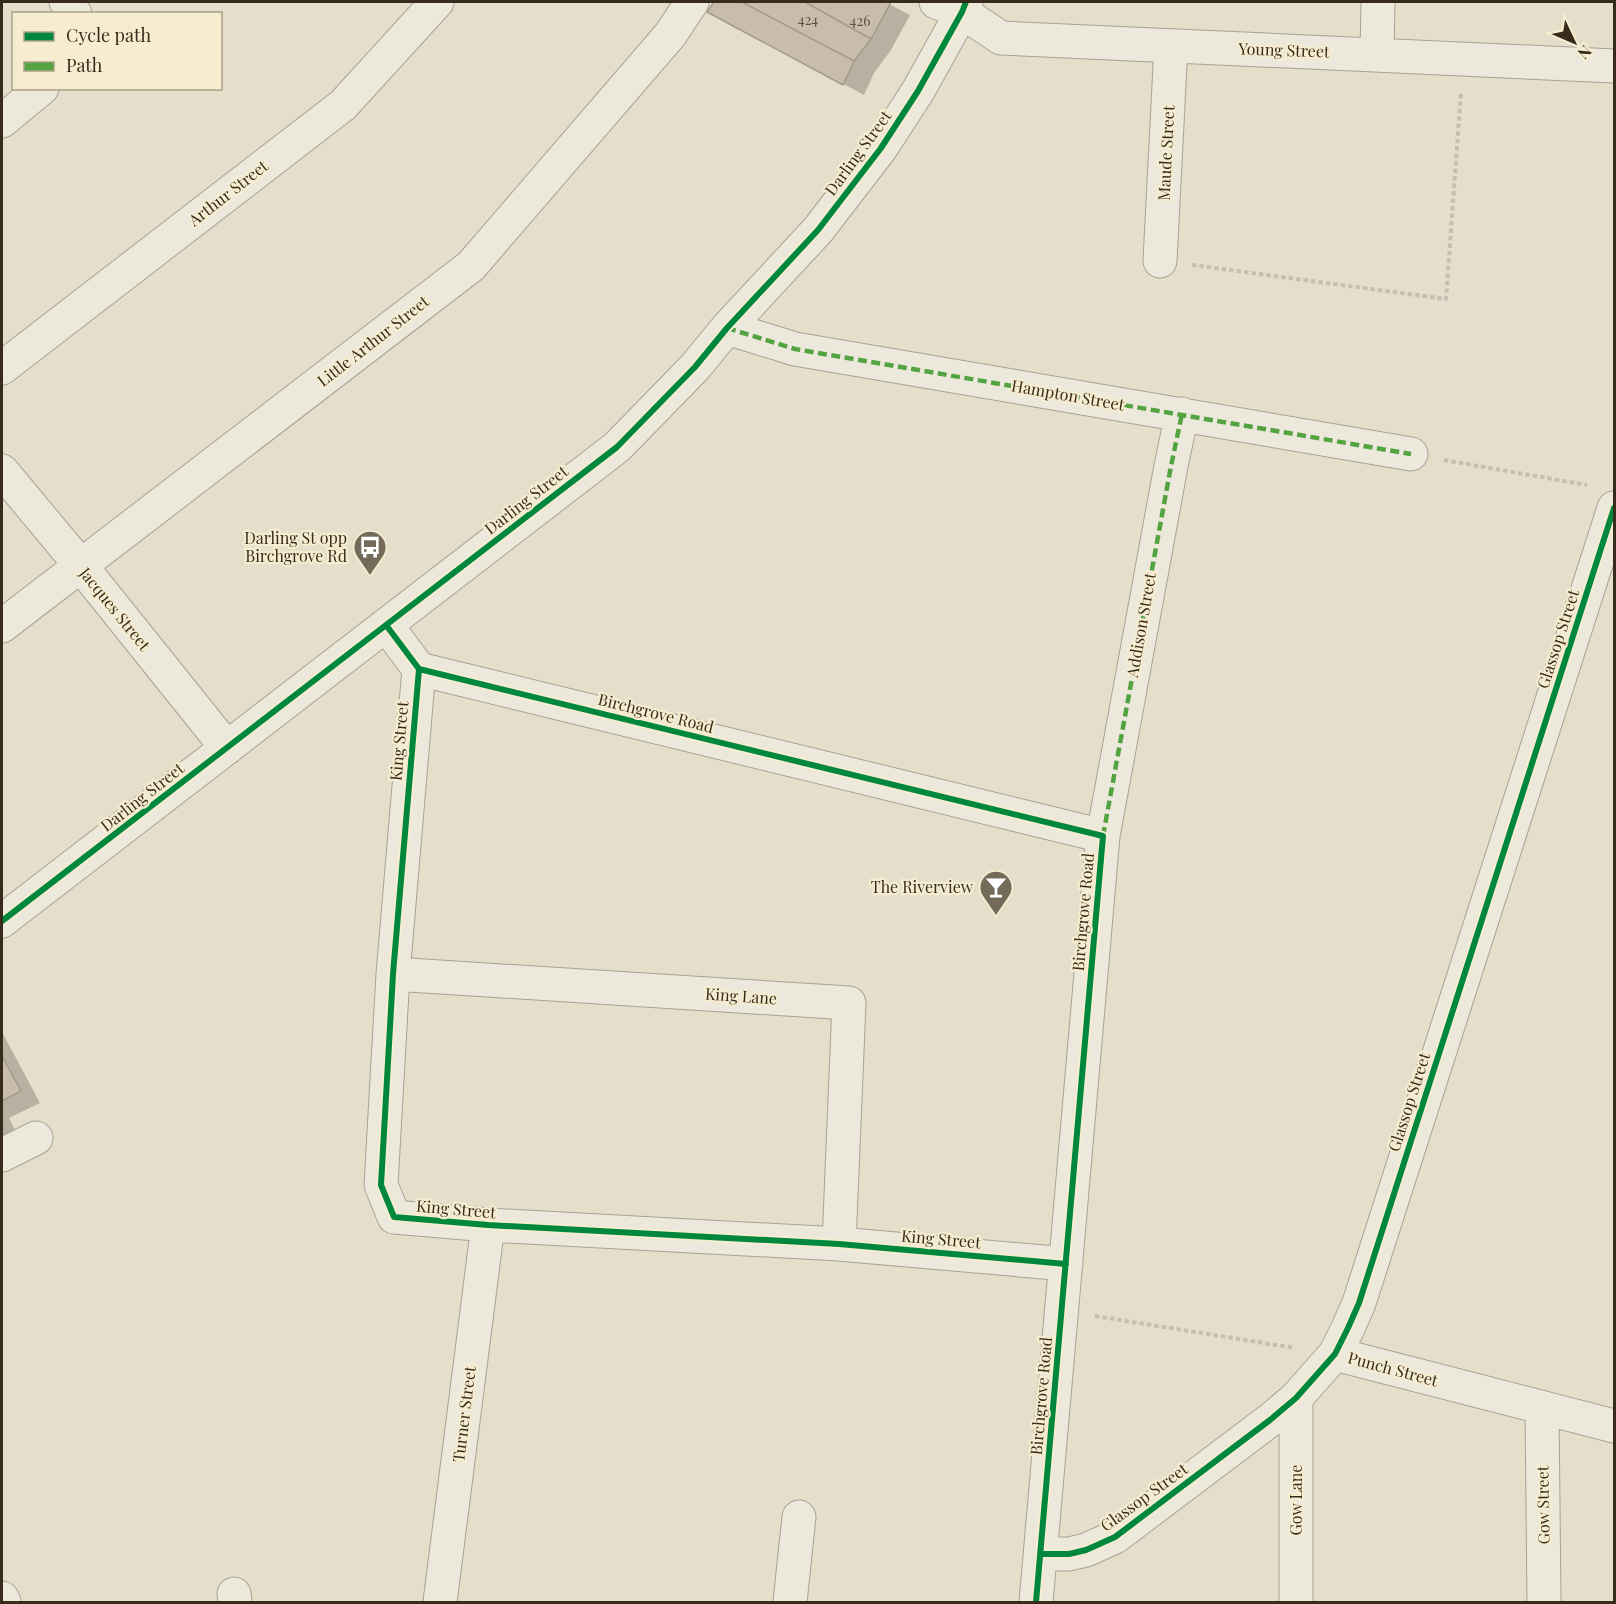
<svg xmlns="http://www.w3.org/2000/svg" width="1616" height="1604" viewBox="0 0 1616 1604" font-family="'Playfair Display',serif">
<style>
.shadow{fill:#0003}
.building{fill:#c8bcab;stroke:#a4998a;stroke-width:1.5}
.lines{fill:none;stroke-linecap:round;stroke-linejoin:round}
.minor-casing{stroke:#a9a294;stroke-width:35}
.path{stroke:#c4bfb4;stroke-width:4;stroke-dasharray:4.5 3;stroke-linecap:butt}
.minor{stroke:#ece8dc;stroke-width:33}
.quiet{stroke:#53a441;stroke-width:4.5;stroke-dasharray:9 4.5;stroke-linecap:butt}
.cycleway-casing{stroke:#f6edd0;stroke-width:10}
.cycleway{stroke:#00873e;stroke-width:6}
.labels{text-anchor:middle;stroke-width:4.5;stroke-linejoin:round;paint-order:stroke}
.number-label{font-size:14px;fill:#5b4f40}
.street-label{font-size:16px;fill:#372b1c;stroke:#f6edd0}
.poi-label{font-size:16px;fill:#372b1c;stroke:#f6edd0;text-anchor:end}
</style>
<rect width="100%" height="100%" fill="#e4deca"/>
<path class="shadow" d="M715,2H885L910,15L891,50L874,73L864,95L709,11Z
M2,1032L40,1103L9,1118L22,1144L2,1155Z"/>
<path class="building" d="M714,2H742L854,61L843,85L707,12Z
M742,2H805L871,39L854,61Z
M805,2H891L871,39Z
M2,1056L21,1091L2,1101Z"/>
<g class="lines">
<defs>
<path id="minor" d="M66,2L75,14
M936,2L962,12L1001,38L1614,66
M1377,54L1378,2
M2,121L42,88
M1160,261L1171,46
M727,328L795,349L1411,454
M2,368L343,105L437,2
M2,471L81,566L227,748
M386,625L419,669L1103,836
M2,626L471,266L670,35L692,2
M419,669L393,974L381,1185L394,1217L488,1225L839,1244L1066,1264
M2,921L617,447L695,367L727,328L818,230L881,148L918,91L962,12L966,2
M393,974L849,1003L839,1244
M2,1155L36,1138
M1335,1354L1614,1426
M1296,1398V1602
M1542,1408L1544,1602
M1041,1554H1069L1086,1550L1115,1537L1270,1420L1296,1398L1335,1354L1348,1328L1359,1303L1614,508
M234,1594L235,1602
M2,1598L4,1602
M440,1602L488,1225
M790,1602L799,1517
M1036,1602L1103,836L1171,466L1182,414"/>
</defs>
<use href="#minor" class="minor-casing"/>
<path class="path" d="M1192,265L1446,299L1461,92
M1444,460L1587,485
M1095,1316L1295,1348"/>
<use href="#minor" class="minor"/>
<path class="quiet" d="M727,328L795,349L1411,454
M1103,836L1171,466L1182,414"/>
<defs>
<path id="cycleway" d="M386,625L419,669L1103,836L1036,1602
M419,669L393,974L381,1185L394,1217L488,1225L839,1244L1066,1264
M2,921L617,447L695,367L727,328L818,230L881,148L918,91L962,12L966,2
M1041,1554H1069L1086,1550L1115,1537L1270,1420L1296,1398L1335,1354L1348,1328L1359,1303L1614,508"/>
</defs>
<use href="#cycleway" class="cycleway-casing"/>
<use href="#cycleway" class="cycleway"/>
</g>
<defs>
<symbol id="bus-pin" viewBox="-11 -11 22 30"><path d="M0 17L-7.5 6A9.5 9.5 0 1 1 7.5 6Z" fill="#746a59" stroke="#f6edd0"/><path d="M-5-6H5V4H4V6H2V4H-2V6H-4V4H-5ZM-3.5-4V0h7V-4ZM-3.5 1.2v1.5H-2V1.2ZM2 1.2v1.5H3.5V1.2Z" fill="#fff"/></symbol>
<symbol id="bar-pin" viewBox="-11 -11 22 30"><path d="M0 17L-7.5 6A9.5 9.5 0 1 1 7.5 6Z" fill="#746a59" stroke="#f6edd0"/><path d="M-6-5H6L.8 .8V4.5H3.5V6h-7V4.5H-.8V.8Z" fill="#fff"/></symbol>
</defs>
<g fill-rule="evenodd">
<use href="#bus-pin" x="351" y="528" width="38" height="52"/>
<use href="#bar-pin" x="977" y="868" width="38" height="52"/>
</g>
<g class="labels">
<g class="number-label">
<text x="808" y="25">424</text>
<text x="860" y="26">426</text>
</g>
<g class="street-label">
<text transform="translate(1284 50) rotate(2)" y="6">Young Street</text>
<text transform="translate(858 153) rotate(-54)" y="6">Darling Street</text>
<text transform="translate(1166 153) rotate(-87)" y="6">Maude Street</text>
<text transform="translate(228 193) rotate(-38)" y="6">Arthur Street</text>
<text transform="translate(373 341) rotate(-38)" y="6">Little Arthur Street</text>
<text transform="translate(1068 395) rotate(10)" y="6">Hampton Street</text>
<text transform="translate(526 500) rotate(-38)" y="6">Darling Street</text>
<text transform="translate(115 609) rotate(51)" y="6">Jacques Street</text>
<text transform="translate(1141 625) rotate(-80)" y="6">Addison Street</text>
<text transform="translate(1558 639) rotate(-72)" y="6">Glassop Street</text>
<text transform="translate(656 713) rotate(14)" y="6">Birchgrove Road</text>
<text transform="translate(399 741) rotate(-85)" y="6">King Street</text>
<text transform="translate(142 797) rotate(-38)" y="6">Darling Street</text>
<text transform="translate(1083 912) rotate(-85)" y="6">Birchgrove Road</text>
<text transform="translate(741 996) rotate(4)" y="6">King Lane</text>
<text transform="translate(1409 1102) rotate(-72)" y="6">Glassop Street</text>
<text transform="translate(456 1209) rotate(5)" y="6">King Street</text>
<text transform="translate(941 1239) rotate(5)" y="6">King Street</text>
<text transform="translate(1393 1369) rotate(15)" y="6">Punch Street</text>
<text transform="translate(1041 1396) rotate(-85)" y="6">Birchgrove Road</text>
<text transform="translate(464 1414) rotate(-83)" y="6">Turner Street</text>
<text transform="translate(1144 1497) rotate(-36)" y="6">Glassop Street</text>
<text transform="translate(1296 1500) rotate(-90)" y="6">Gow Lane</text>
<text transform="translate(1543 1505) rotate(-91)" y="6">Gow Street</text>
</g>
<g class="poi-label">
<text x="347" y="544">Darling St opp<tspan x="347" dy="18">Birchgrove Rd</tspan></text>
<text x="973" y="893">The Riverview</text>
</g>
</g>
<rect width="1616" height="1604" fill="none" stroke="#372b1c" stroke-width="6"/>
<rect x="12" y="12" width="210" height="78" fill="#f6edd0" stroke="#aa9f88" stroke-width="1.5"/>
<rect x="24" y="32" width="30" height="9" fill="#00873e" stroke="#aa9f88" stroke-width="1.5"/>
<text x="66" y="42" font-size="18" fill="#372b1c">Cycle path</text>
<rect x="24" y="62" width="30" height="9" fill="#53a441" stroke="#aa9f88" stroke-width="1.5"/>
<text x="66" y="72" font-size="18" fill="#372b1c">Path</text>
<g transform="translate(1574 42) rotate(134)" stroke="#f6edd0" stroke-width="4.5" paint-order="stroke">
<path d="M0-4.5L10 22L0 15L-10 22Z" fill="#372b1c"/>
<text y="-9" font-size="16" font-weight="bold" text-anchor="middle" fill="#372b1c">N</text>
</g>
</svg>
